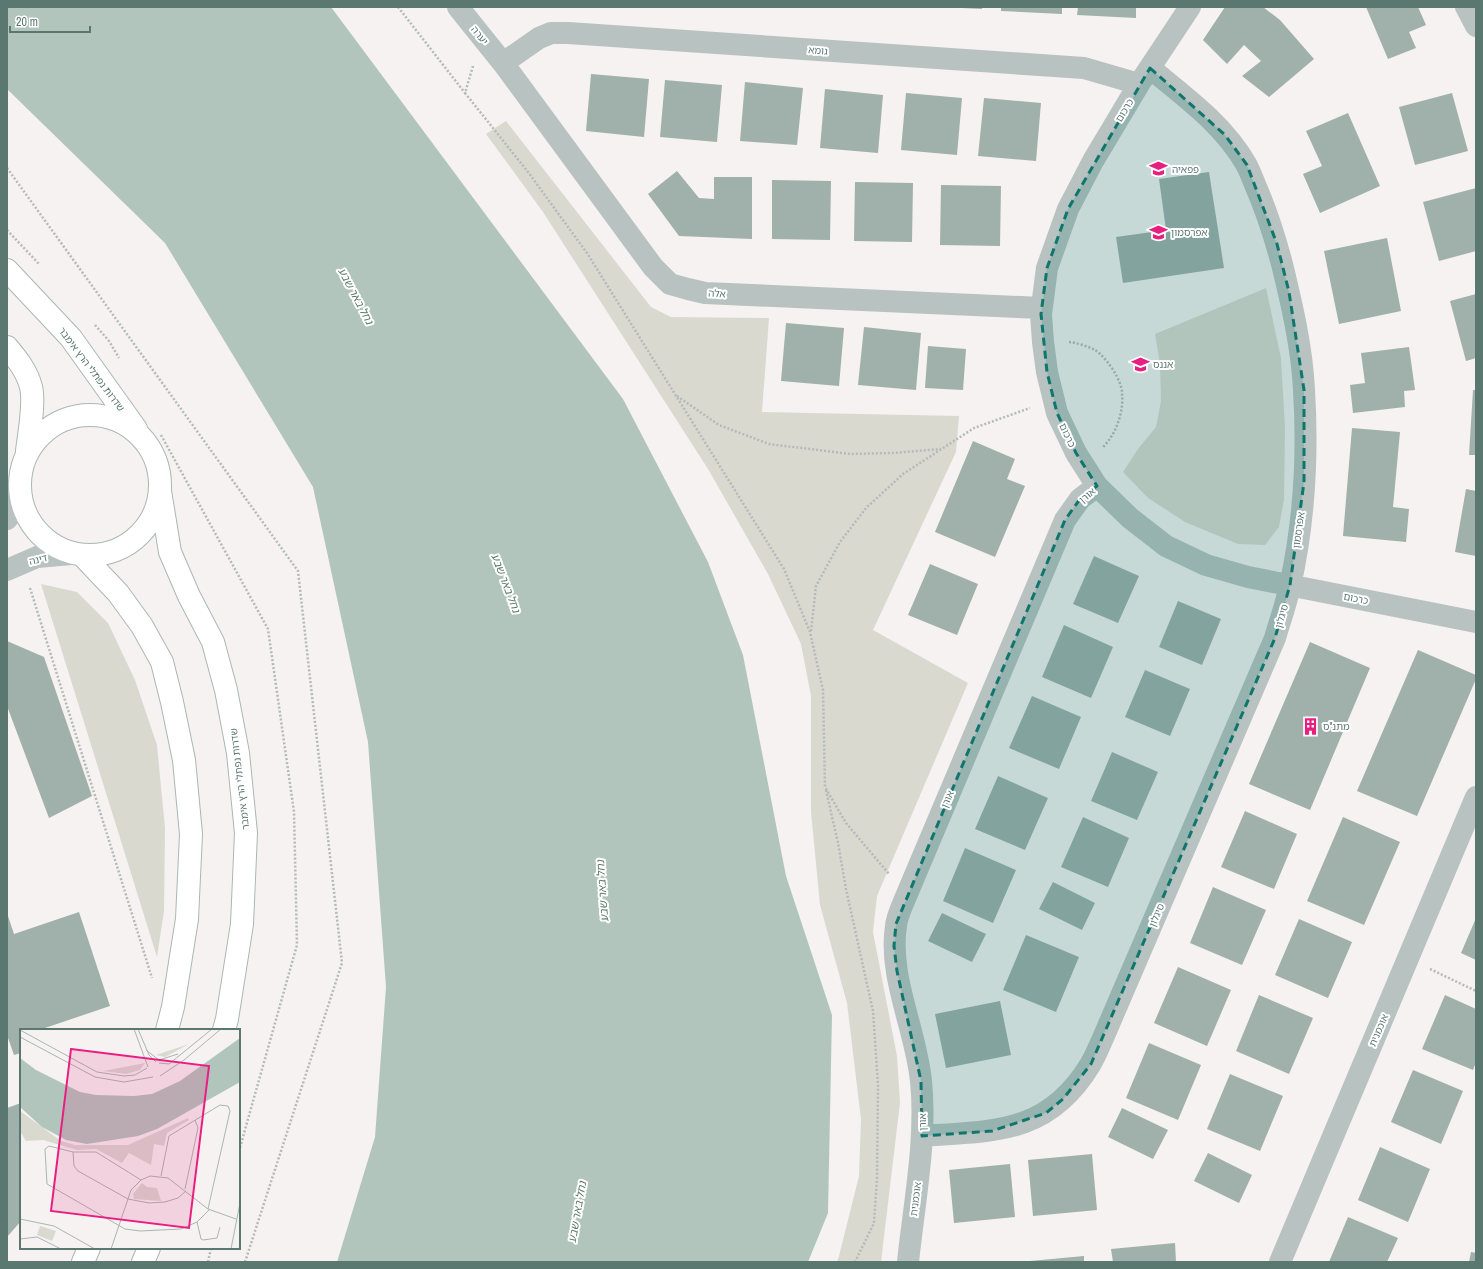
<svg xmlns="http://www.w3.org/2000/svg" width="1483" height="1269" viewBox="0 0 1483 1269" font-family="'Archivo Narrow','Noto Sans Hebrew',sans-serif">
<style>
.green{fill:#dad9d0}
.water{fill:#b2c5bd}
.building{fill:#a0b0ab}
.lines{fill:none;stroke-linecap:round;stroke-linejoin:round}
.secondary-casing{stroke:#abb7b4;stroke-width:24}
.path{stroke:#b3bab9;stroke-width:2.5;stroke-dasharray:2 2;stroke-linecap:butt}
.minor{stroke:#b8c2c0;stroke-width:22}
.tertiary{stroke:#b8c2c0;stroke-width:22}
.secondary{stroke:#fff;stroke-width:22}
.marked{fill:#0f766e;fill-opacity:0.2;stroke:#0f766e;stroke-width:3;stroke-dasharray:8 5;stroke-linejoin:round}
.labels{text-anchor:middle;stroke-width:4;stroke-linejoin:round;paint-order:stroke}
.street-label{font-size:10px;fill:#5b7870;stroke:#fff}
.poi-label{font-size:10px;fill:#5b7870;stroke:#fff;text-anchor:start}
.water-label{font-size:11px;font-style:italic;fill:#5a796c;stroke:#fff}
.inset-road{fill:none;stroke:#a9b6b1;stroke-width:1}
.view{fill:#e81e80;fill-opacity:0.15;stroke:#e81e80;stroke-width:2}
.inset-edge{fill:none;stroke:#5b7870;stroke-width:2}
</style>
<rect width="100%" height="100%" fill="#f5f2f1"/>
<path class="green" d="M506,121L651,307L671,317L769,318L762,412L959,416L956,452L873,630L968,683L877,896L873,932L897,1056L900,1103L881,1262H837L839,1256L859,1176L861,1119L847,1003L820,905L811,812V696L801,644L768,574L708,469L543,212L486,134Z
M1266,288L1281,358L1285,428L1284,500L1279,527L1265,545L1238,544L1185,522L1148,498L1123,472L1138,449L1156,427L1161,401L1160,364L1155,334Z
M41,584L77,592L108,623L135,680L157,745L165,828L164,911L157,957Z"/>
<path class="water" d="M7,7H331L623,399L708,562L743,655L786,876L832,1015L828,1213L808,1262H337L375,1137L386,987L368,742L313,487L165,243L7,89Z"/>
<path class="building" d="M962,7H982V9L962,8Z
M1001,7H1062V14L1001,11Z
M1078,7H1136V18L1077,15Z
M1225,7H1263L1280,20L1314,59L1269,97L1242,76L1261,61L1244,45L1227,64L1203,40Z
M1366,7H1418L1426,25L1409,32L1416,48L1388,59Z
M591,74L649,79L644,137L586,131Z
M665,80L722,85L717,142L660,137Z
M745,82L803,88L797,145L740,141Z
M825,89L883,95L878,153L820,148Z
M906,93L962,98L957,155L901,150Z
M1452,93L1468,151L1415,165L1399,107Z
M984,98L1041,103L1036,161L978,156Z
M1348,113L1380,186L1320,213L1303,174L1322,166L1306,131Z
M677,171L699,198L714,199V177H752V239L679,236L648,194Z
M1209,172L1224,268L1123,283L1116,237L1166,230L1159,179Z
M772,180L831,181L830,240L772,239Z
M855,182L913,183L912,242L854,241Z
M941,185L1001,186L1000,246L940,245Z
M1476,188V251L1439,261L1423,202Z
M1387,238L1401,311L1339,324L1324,251Z
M1476,294V358L1466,361L1450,301Z
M786,323L844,328L839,386L781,381Z
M864,327L921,333L916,390L858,385Z
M928,346L966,349L963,390L925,388Z
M1409,347L1415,390L1404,391L1405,407L1353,413L1350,385L1365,383L1361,353Z
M1473,390H1476V455H1469Z
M1352,428L1400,432L1393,507L1409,509L1406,542L1343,536Z
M973,441L1015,459L1007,479L1025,486L995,557L935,532Z
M1466,489L1476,491V556L1455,552Z
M1094,556L1139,576L1118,623L1073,604Z
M930,564L978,584L957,635L908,615Z
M1178,601L1221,619L1202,665L1159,647Z
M1064,625L1113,647L1091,698L1042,677Z
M7,641L44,657L92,796L49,818L7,706Z
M1310,642L1370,668L1310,810L1249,784Z
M1418,650L1476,675V679L1417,816L1357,791Z
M1145,670L1190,689L1170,736L1125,717Z
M1032,696L1081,717L1059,769L1009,748Z
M1112,752L1158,772L1137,820L1091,801Z
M998,776L1048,798L1025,850L975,829Z
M1245,811L1297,834L1274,889L1221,867Z
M1083,817L1129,838L1108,887L1061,867Z
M1343,817L1400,842L1364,925L1307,901Z
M965,848L1016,870L993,923L943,901Z
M1053,882L1095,903L1082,930L1039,909Z
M1213,887L1266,910L1242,965L1190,943Z
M79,912L110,1006L45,1028L46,1030H21V1053L14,1055L7,1035V913L14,934Z
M942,913L986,934L972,962L928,941Z
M1476,918V960L1461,953Z
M1299,919L1352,942L1328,998L1275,975Z
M1026,935L1079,957L1056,1012L1003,990Z
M1178,967L1231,990L1207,1046L1154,1023Z
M1259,995L1313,1018L1289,1074L1236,1051Z
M1445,995L1476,1009V1062L1473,1070L1422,1049Z
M1000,1001L1011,1055L946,1068L935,1014Z
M1149,1043L1201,1065L1178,1120L1126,1098Z
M1413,1070L1463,1091L1441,1144L1391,1122Z
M1230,1074L1283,1096L1260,1151L1207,1129Z
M21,1103V1221L7,1237V1108Z
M1122,1108L1168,1130L1153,1159L1108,1137Z
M1380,1147L1430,1169L1408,1222L1358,1200Z
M1208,1153L1252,1175L1239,1203L1194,1181Z
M1092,1154L1097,1210L1033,1216L1028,1160Z
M1010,1164L1015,1217L954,1223L949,1170Z
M1348,1217L1398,1238L1387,1262H1329Z
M1175,1243L1176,1262H1113L1111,1249Z
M1471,1252L1476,1253V1262H1469Z
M1084,1256V1262H1030V1261Z"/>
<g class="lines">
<defs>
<path id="secondary" d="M7,270L71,338L136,429
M7,347C17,359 27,371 31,387C35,402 29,434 27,451
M20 485a70 70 0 1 1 140 0a70 70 0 1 1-140 0Z
M160,491L170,552L189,596L213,642L226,690L238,753L246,833L242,924L227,1019L224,1030
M83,556L118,593L142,626L162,662L172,702L184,760L191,834L187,919L173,1007L167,1030
M83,1262L89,1248
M143,1262L149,1248"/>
</defs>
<use href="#secondary" class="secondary-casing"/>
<path class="path" d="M398,7L465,93
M473,66L465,93L528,172L587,253L784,569L810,632L823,690L825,787L846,823L889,874
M7,168L298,571L342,963L245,1262
M7,230L39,264
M95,325L109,341L119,358
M1069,342C1074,342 1090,347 1095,350C1106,357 1122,380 1122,393C1124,412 1116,435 1102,448
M677,396L719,425L769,444L850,454L893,453L941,449
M161,435L268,629L294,812L297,945L239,1151
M30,588L152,978
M811,631L816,586L840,542L866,508L903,474L974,428L1030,408
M826,790L838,843L846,889L873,1011L878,1085L877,1178L874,1223L855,1262
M1430,969L1476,991
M208,1262L211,1248"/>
<path class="minor" d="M458,7L503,63L653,267L670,284L688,289L705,293L1041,308
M1190,7L1139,84L1093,161L1068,209L1047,268L1041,314L1043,342L1047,372L1057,413L1076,453L1097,486L1130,518L1166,546L1206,565L1248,577L1476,622
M1466,7L1476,26
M503,63L539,38L551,33H568L1084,68L1139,84
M922,1136C995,1131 1048,1134 1090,1065C1095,1057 1099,1047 1103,1038L1275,638C1280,621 1286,604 1290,586C1304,523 1308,455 1304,390C1302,348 1292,305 1282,264C1275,238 1267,212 1256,187C1253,180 1250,171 1246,164C1223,124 1185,97 1150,68
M908,1262C914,1204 927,1138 921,1081C916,1030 888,976 896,926C897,915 903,904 907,894L1065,520L1080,499L1097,486
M1280,1262L1476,797"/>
<path class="tertiary" d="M7,519L14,510L19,486
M7,570L37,557L71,554"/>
<use href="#secondary" class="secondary"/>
</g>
<path class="marked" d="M1150,68L1225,135L1247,165L1277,244L1289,292L1304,390V482L1290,585L1275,638L1091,1064L1063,1099L1046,1113L992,1131L922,1136L921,1081L897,971L894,946L896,924L1065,520L1080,499L1097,486L1076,453L1057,413L1047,372L1041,314L1047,268L1068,209Z"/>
<defs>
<symbol id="school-bare" viewBox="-9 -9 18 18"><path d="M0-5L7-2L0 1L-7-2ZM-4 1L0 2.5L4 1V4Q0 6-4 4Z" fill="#e81e80" stroke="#fff" stroke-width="2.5" paint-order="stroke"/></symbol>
<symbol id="building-bare" viewBox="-9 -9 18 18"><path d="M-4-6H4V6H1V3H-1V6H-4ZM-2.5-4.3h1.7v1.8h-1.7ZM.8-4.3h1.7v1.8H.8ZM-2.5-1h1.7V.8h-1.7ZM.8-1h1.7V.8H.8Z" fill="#e81e80" stroke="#fff" stroke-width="2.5" paint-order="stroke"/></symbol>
</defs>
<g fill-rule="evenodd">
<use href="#school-bare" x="1146" y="156" width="25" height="25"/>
<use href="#school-bare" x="1146" y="220" width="25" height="25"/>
<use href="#school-bare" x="1128" y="352" width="25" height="25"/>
<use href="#building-bare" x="1298" y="714" width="25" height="25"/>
</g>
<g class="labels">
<g class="street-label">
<text transform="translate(480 35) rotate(51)" y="4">יערה</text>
<text transform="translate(818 50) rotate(4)" y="4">גומא</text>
<text transform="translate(1124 110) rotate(-59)" y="4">כרכום</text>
<text transform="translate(717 293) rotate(3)" y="4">אלה</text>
<text transform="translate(92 369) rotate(53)" y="4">שדרות נפתלי הרץ אימבר</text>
<text transform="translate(1068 435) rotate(65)" y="4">כרכום</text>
<text transform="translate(1087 495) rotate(-40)" y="4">אורן</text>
<text transform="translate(1298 530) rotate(-82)" y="4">אפרסמון</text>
<text transform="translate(38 559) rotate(-13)" y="4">דינה</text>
<text transform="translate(1356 598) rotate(11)" y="4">כרכום</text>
<text transform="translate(1281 616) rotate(-74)" y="4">סיגלון</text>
<text transform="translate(239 779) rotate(-97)" y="4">שדרות נפתלי הרץ אימבר</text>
<text transform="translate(947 799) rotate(-67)" y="4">אורן</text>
<text transform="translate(1156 915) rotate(-67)" y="4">סיגלון</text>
<text transform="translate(1378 1030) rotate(-67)" y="4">אוכמנית</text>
<text transform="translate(922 1122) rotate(-91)" y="4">אורן</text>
<text transform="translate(915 1199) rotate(-83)" y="4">אוכמנית</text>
</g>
<g class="poi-label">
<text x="1172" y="173">פפאיה</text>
<text x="1171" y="236">אפרסמון</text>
<text x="1153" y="368">אננס</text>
<text x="1323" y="730">מתנ"ס</text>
</g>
<g class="water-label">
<text transform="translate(356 296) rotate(62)" y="4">נחל באר שבע</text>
<text transform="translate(506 583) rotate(69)" y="4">נחל באר שבע</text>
<text transform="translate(602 891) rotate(-94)" y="4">נחל באר שבע</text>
<text transform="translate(577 1212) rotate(-80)" y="4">נחל באר שבע</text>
</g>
</g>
<g transform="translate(20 1029)">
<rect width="220" height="220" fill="#f5f2f1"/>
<path d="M169,15L145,28L136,26ZM125,34L120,41L106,45L83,42ZM0,82L41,112L55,116H108L168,89L169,91L147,104L144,117L134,115L131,136L109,124L102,134L76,120L57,121L23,111L6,112L0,102ZM122,154L127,158L137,159L141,172L114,170L113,165ZM20,197L36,202L32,212L17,206Z" fill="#dad9d0"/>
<path d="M220,9V53L137,100L118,107L67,115L46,111L22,98L0,78V29L16,41L60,63L76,66L114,67L132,65L160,52Z" fill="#b2c5bd"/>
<path class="inset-road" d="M114,0L128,38M118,0L129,26L136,33M0,1L77,43L104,47L115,46L127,39M0,8L75,48L104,53L133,48M126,21L139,31L158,25M139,34L149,35L192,0M140,47L164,31L201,0M53,123L54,137L58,142L108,170L129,174L145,173L158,169L166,162M141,147L149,107L200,76L208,77L210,82L188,180M121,151L76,123H53L29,117L25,120L27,155L105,200L120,202L161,200L177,193L189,181M165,160L178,99L175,91M0,190L34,197L75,220M177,193L181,210L183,211L197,209L200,198M0,210L17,208L41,220M91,220L111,161L121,151L130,147L148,149L188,180L216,190M211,220L220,174"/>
<path class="view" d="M51,20L189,37L169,199L31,182Z"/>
<rect width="220" height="220" class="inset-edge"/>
</g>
<rect width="1483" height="1269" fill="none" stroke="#5b7870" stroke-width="16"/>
<path d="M10 26v6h80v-6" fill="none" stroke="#5b7870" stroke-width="2"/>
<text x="16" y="26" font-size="12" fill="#5b7870" stroke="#ffffff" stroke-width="3" paint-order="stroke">20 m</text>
</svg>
